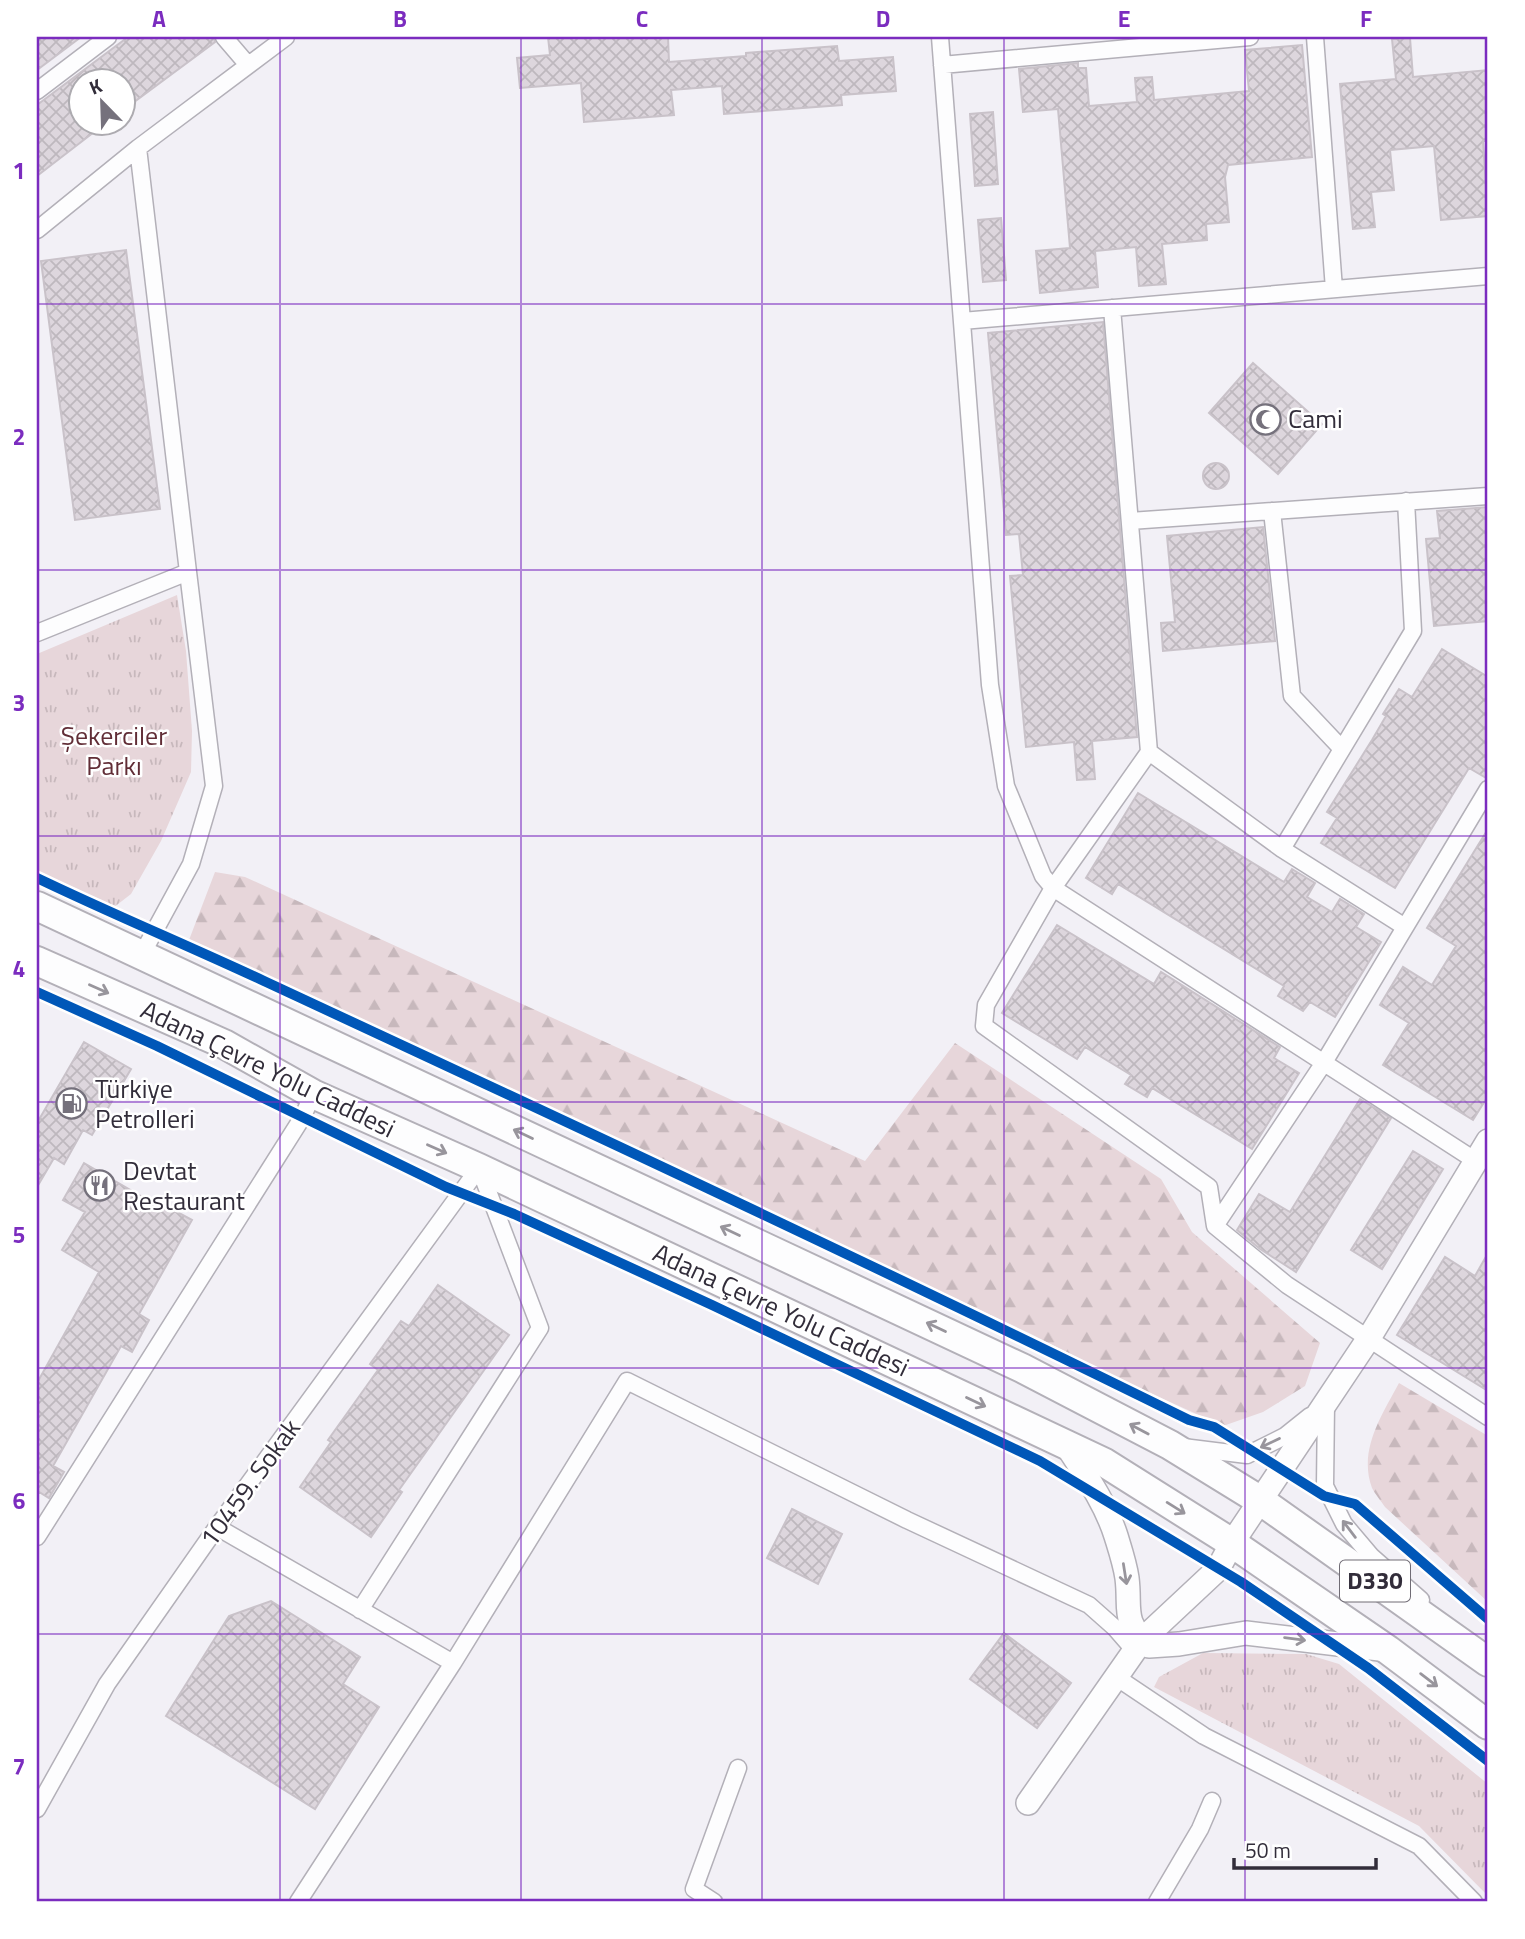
<svg xmlns="http://www.w3.org/2000/svg" width="1525" height="1939" viewBox="0 0 1525 1939" font-family="'Titillium Web',sans-serif">
<style>
.grass{fill:url(#grass-tufts)}
.forest{fill:url(#forest-firs)}
.building{fill:url(#building-cross-hatch);stroke:#c9c2c9;stroke-width:2}
.lines{fill:none;stroke-linecap:round;stroke-linejoin:round}
.street-casing{stroke:#b3b0b8;stroke-width:19}
.secondary-casing{stroke:#b3b0b8;stroke-width:26}
.highway-casing{stroke:#b3b0b8;stroke-width:32}
.street{stroke:#fdfdfe;stroke-width:16}
.secondary{stroke:#fdfdfe;stroke-width:23}
.highway{stroke:#fdfdfe;stroke-width:28}
.cycleway-casing{stroke:#fff;stroke-width:15}
.cycleway{stroke:#0057b8;stroke-width:10}
.oneway{stroke:#98959c}
.grid{fill:none;stroke:#7b2cbf;stroke-width:2;stroke-opacity:0.55}
.labels{text-anchor:middle;stroke-width:5;stroke-linejoin:round;paint-order:stroke}
.shield{fill:#fff;stroke:#706c75;stroke-width:2}
.shield-label{font-size:24px;font-weight:bold;fill:#322d3a}
.poi-label{font-size:26px;fill:#322d3a;stroke:#fff;text-anchor:start}
.park-label{font-size:26px;fill:#612d36;stroke:#fff}
.street-label{font-size:26px;fill:#322d3a;stroke:#fff}
.neatline{fill:none;stroke:#7b2cbf;stroke-width:2.5}
.grid-label{font-size:23px;text-anchor:middle;font-weight:bold;fill:#7b2cbf}
</style>
<defs>
<pattern id="grass-tufts" width="24" height="20" patternUnits="userSpaceOnUse" patternTransform="scale(1.75)"><rect width="24" height="20" fill="#e7d6da"/><path d="M3 7l-1-3M5 7V3M7 7l1-3M15 17l-1-3M17 17v-4M19 17l1-3" fill="none" stroke="#c7b8bc"/></pattern>
<pattern id="forest-firs" width="22" height="20" patternUnits="userSpaceOnUse" patternTransform="scale(1.75)"><rect width="22" height="20" fill="#e7d6da"/><path d="M5 1l3.5 6h-7zM16 11l3.5 6h-7z" fill="#c7b8bc"/></pattern>
<pattern id="building-cross-hatch" width="8" height="8" patternUnits="userSpaceOnUse" patternTransform="scale(1.75)"><rect width="8" height="8" fill="#ddd6dd"/><path d="M0 0l8 8M0 8l8-8" fill="none" stroke="#beb8be"/></pattern>
</defs>
<rect width="100%" height="100%" fill="#f2f0f6"/>
<path class="grass" d="M177,595L186,651L192,731L191,772L161,841L131,894L113,908L37,871V654Z
M1203,1653L1306,1654L1339,1664L1488,1784V1896L1419,1826L1154,1687L1159,1677Z"/>
<path class="forest" d="M215,872L245,877L865,1161L955,1043L1161,1179L1192,1232L1320,1343L1305,1386L1263,1412L1223,1426L1117,1378L1029,1333L189,940Z
M1399,1383L1488,1436V1602L1385,1507C1381,1501 1375,1494 1372,1488C1358,1450 1382,1415 1399,1383Z"/>
<path class="building" d="M37,37H81L37,70Z
M128,37H214L215,42L122,111V80H80V122H107L37,176V105Z
M548,37H668L669,62L746,56V53L837,46L839,61L893,57L896,91L841,95L842,105L724,114L722,86L671,90L674,115L584,122L581,83L520,88L517,58L550,55Z
M1410,38L1413,77L1488,70V141H1483L1488,216L1441,220L1434,146L1390,150L1394,190L1371,192L1375,227L1353,229L1340,84L1396,79L1392,39Z
M1302,45L1312,157L1228,165L1225,177L1229,222L1206,224L1207,240L1162,244L1166,284L1139,286L1136,247L1095,251L1098,287L1040,293L1036,251L1070,248L1058,109L1023,112L1019,69L1078,63V68H1086L1089,106L1137,102L1135,78L1152,77L1154,100L1249,91L1245,50Z
M993,112L998,184L975,186L970,114Z
M1001,218L1006,280L983,282L978,220Z
M126,250L160,509L75,520L41,261Z
M1103,322L1137,737L1092,741L1095,779L1077,780L1074,742L1026,747L1010,576L1023,575L1019,534L1006,535L988,333Z
M1253,363L1322,424L1278,474L1209,413Z
M1203 476a13 13 0 1 1 26 0a13 13 0 1 1-26 0Z
M1488,507V621L1434,626L1426,539L1440,538L1437,511Z
M1263,527L1275,641L1163,651L1161,623L1175,622L1167,536Z
M1442,649L1488,677V779L1469,768L1395,888L1321,843L1337,818L1327,812L1372,740L1386,716L1383,714L1399,689L1412,697Z
M1138,793L1284,882L1292,869L1315,883L1307,897L1332,912L1340,899L1364,914L1356,927L1381,942L1335,1017L1310,1002L1303,1011L1278,996L1284,986L1118,884L1112,894L1086,878Z
M1488,829V1096L1473,1120L1383,1065L1409,1023L1380,1005L1403,967L1432,985L1456,946L1427,928Z
M1057,925L1154,984L1161,972L1280,1047L1274,1058L1299,1073L1252,1149L1152,1088L1147,1097L1125,1084L1131,1075L1085,1047L1077,1059L1002,1013Z
M84,1042L131,1069L92,1135L83,1130L64,1164L54,1158L37,1187V1123Z
M1360,1099L1391,1118L1296,1272L1260,1249L1237,1230L1259,1194L1290,1212Z
M1413,1151L1443,1169L1382,1269L1351,1250Z
M84,1163L153,1203L155,1200L192,1220L139,1314L149,1320L132,1352L121,1346L53,1466L64,1472L49,1498L39,1492L37,1496V1383L99,1272L62,1250L85,1212L63,1200Z
M1488,1253V1391L1397,1335L1445,1257L1475,1276Z
M438,1285L509,1335L399,1490L402,1492L371,1537L300,1487L331,1442L328,1440L378,1370L370,1364L401,1321L409,1326Z
M792,1509L842,1534L818,1584L767,1558Z
M271,1601L360,1657L343,1684L379,1707L315,1809L166,1716L229,1616Z
M1004,1633L1071,1683L1037,1728L970,1679Z"/>
<g class="lines">
<defs>
<path id="street" d="M224,37L248,65
M940,37L990,685L1006,786L1043,876L1053,888L986,1005L984,1026L1209,1187L1215,1226L1287,1285L1488,1417
M1315,37L1334,289
M942,65L1250,37
M37,91L108,37
M37,230L138,148
M1112,308L1149,752L1282,849L1405,927
M962,321L1488,276
M1272,511L1292,696L1342,749
M1130,521L1488,496
M37,633L188,572L138,148L286,37
M1149,752L1053,888L1476,1161
M1282,849L1413,631L1406,501
M141,956L191,864L214,786L188,572
M1215,1226L1323,1064L1488,789
M1326,1404L1325,1486L1344,1524L1371,1556L1421,1600
M1183,1447L1247,1455L1285,1436L1310,1416
M217,1527L453,1663
M37,1537L302,1118L313,1094
M360,1610L540,1328L480,1170
M1116,1677L1204,1736L1419,1846L1474,1902
M37,1809L107,1684L217,1527L479,1168
M298,1902L453,1663L627,1381L907,1520L1089,1605L1115,1628L1135,1651
M714,1902L694,1889L738,1768
M1157,1902L1200,1829L1212,1801"/>
<path id="secondary" d="M1067,1446C1085,1474 1106,1504 1116,1536C1120,1549 1125,1564 1127,1578C1131,1610 1121,1620 1149,1646L1179,1644L1246,1633L1388,1650
M1028,1803L1142,1640L1218,1569L1232,1543L1369,1338L1488,1141"/>
<path id="highway" d="M37,906L1022,1368L1170,1445L1261,1501L1488,1662
M37,961L224,1044L313,1094L479,1168L1105,1463L1232,1543L1388,1650L1488,1725"/>
</defs>
<use href="#street" class="street-casing"/>
<use href="#secondary" class="secondary-casing"/>
<use href="#highway" class="highway-casing"/>
<use href="#street" class="street"/>
<use href="#secondary" class="secondary"/>
<use href="#highway" class="highway"/>
<defs>
<path id="cycleway" d="M37,878C112,914 189,946 264,981C574,1125 883,1269 1189,1420L1214,1427L1324,1496L1355,1504L1488,1619
M37,992L157,1046L446,1187L514,1214L712,1305L1040,1461L1241,1582L1368,1668L1488,1761"/>
</defs>
<use href="#cycleway" class="cycleway-casing"/>
<use href="#cycleway" class="cycleway"/>
</g>
<defs><path id="oneway-shaft" d="M-6 0H5M1.5-3L5.5 0L1.5 3" fill="none" stroke-width="1.6" stroke-linecap="round" stroke-linejoin="round" transform="scale(1.75)"/></defs>
<g class="oneway">
<use href="#oneway-shaft" transform="translate(99 989) rotate(24)"/>
<use href="#oneway-shaft" transform="translate(523 1134) rotate(-155)"/>
<use href="#oneway-shaft" transform="translate(437 1149) rotate(24)"/>
<use href="#oneway-shaft" transform="translate(730 1231) rotate(-155)"/>
<use href="#oneway-shaft" transform="translate(936 1327) rotate(-155)"/>
<use href="#oneway-shaft" transform="translate(976 1402) rotate(25)"/>
<use href="#oneway-shaft" transform="translate(1139 1429) rotate(-152)"/>
<use href="#oneway-shaft" transform="translate(1270 1443) rotate(154)"/>
<use href="#oneway-shaft" transform="translate(1176 1508) rotate(32)"/>
<use href="#oneway-shaft" transform="translate(1349 1529) rotate(-127)"/>
<use href="#oneway-shaft" transform="translate(1125 1574) rotate(81)"/>
<use href="#oneway-shaft" transform="translate(1295 1639) rotate(7)"/>
<use href="#oneway-shaft" transform="translate(1429 1680) rotate(37)"/>
</g>
<path class="grid" d="M280,37V1902M521,37V1902M762,37V1902M1004,37V1902M1245,37V1902M37,304H1488M37,570H1488M37,836H1488M37,1102H1488M37,1368H1488M37,1634H1488"/>
<defs>
<symbol id="mosque-ring" viewBox="-11 -11 22 22"><circle r="9.5" fill="#fff" stroke="#75717c" stroke-width="1.5"/><path d="M3.5-4.9A6 6 0 1 0 3.5 4.9A5 5 0 1 1 3.5-4.9Z" fill="#75717c"/></symbol>
<symbol id="fuel-ring" viewBox="-11 -11 22 22"><circle r="9.5" fill="#fff" stroke="#75717c" stroke-width="1.5"/><path d="M-5.5-6h7V0h2V4h1.3V-2.5L3-4.5l.8-.8L6-3V5H2.5V1h-1V6h-7ZM-4.2-4.7v3.2H.2V-4.7Z" fill="#75717c"/></symbol>
<symbol id="restaurant-ring" viewBox="-11 -11 22 22"><circle r="9.5" fill="#fff" stroke="#75717c" stroke-width="1.5"/><path d="M-5-6h1v4h1v-4h1v4h1v-4h1v5L-1.5 .5V6h-2V.5L-5-1ZM5-6V6H3V1.5H1.5Q1.5-4 5-6Z" fill="#75717c"/></symbol>
</defs>
<g fill-rule="evenodd">
<use href="#mosque-ring" x="1248" y="402" width="35" height="35"/>
<use href="#fuel-ring" x="54" y="1086" width="35" height="35"/>
<use href="#restaurant-ring" x="82" y="1168" width="35" height="35"/>
</g>
<g class="labels">
<rect class="shield" x="1340" y="1560.5" width="70" height="41" rx="5"/>
<g class="shield-label">
<text x="1375" y="1589">D330</text>
</g>
<g class="poi-label">
<text x="1288" y="428">Cami</text>
<text x="95" y="1098">Türkiye<tspan x="95" dy="30">Petrolleri</tspan></text>
<text x="123" y="1180">Devtat<tspan x="123" dy="30">Restaurant</tspan></text>
</g>
<g class="park-label">
<text x="114" y="745">Şekerciler<tspan x="114" dy="30">Parkı</tspan></text>
</g>
<g class="street-label">
<text transform="translate(268 1069) rotate(26)" y="9">Adana Çevre Yolu Caddesi</text>
<text transform="translate(781 1310) rotate(25)" y="9">Adana Çevre Yolu Caddesi</text>
<text transform="translate(250 1483) rotate(-54)" y="9">10459. Sokak</text>
</g>
</g>
<rect width="1525" height="1939" fill="none" stroke="#ffffff" stroke-width="77"/>
<g transform="translate(102 102) rotate(337)"><circle r="33" fill="#ffffff" stroke="#adabb0" stroke-width="2"/>
<path d="M0-5L12 26L0 18L-12 26Z" fill="#75717c"/>
<text y="-10" font-size="19" font-weight="bold" text-anchor="middle" fill="#322d3a">K</text>
</g>
<path d="M1234 1858v10h142v-10" fill="none" stroke="#322d3a" stroke-width="3.5"/>
<text x="1245" y="1858" font-size="21" fill="#322d3a" stroke="#ffffff" stroke-width="5" paint-order="stroke">50 m</text>
<rect x="38" y="38" width="1448" height="1862" class="neatline"/>
<g class="grid-label">
<text x="159" y="27">A</text>
<text x="400" y="27">B</text>
<text x="642" y="27">C</text>
<text x="883" y="27">D</text>
<text x="1124" y="27">E</text>
<text x="1366" y="27">F</text>
<text x="19" y="179">1</text>
<text x="19" y="445">2</text>
<text x="19" y="711">3</text>
<text x="19" y="977">4</text>
<text x="19" y="1243">5</text>
<text x="19" y="1509">6</text>
<text x="19" y="1775">7</text>
</g>
</svg>
